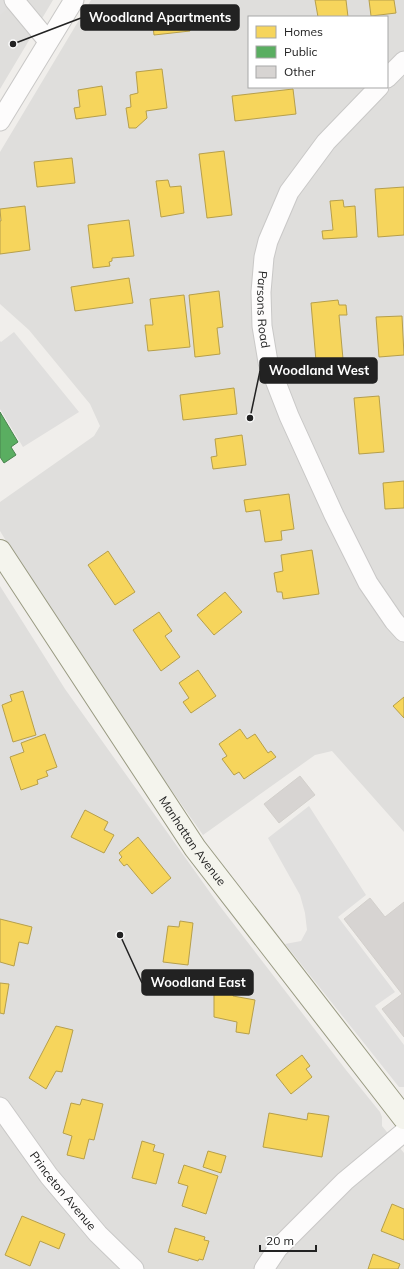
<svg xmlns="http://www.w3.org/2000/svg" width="404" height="1269" viewBox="0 0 404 1269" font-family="Mulish,sans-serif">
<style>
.residential{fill:#dfdedc;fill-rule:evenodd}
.parking{fill:#e0dfde}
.homes{fill:#f6d55c;stroke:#b69f4b}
.public{fill:#5aae61;stroke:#49844e}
.building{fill:#d7d4d2;stroke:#d3d0cc}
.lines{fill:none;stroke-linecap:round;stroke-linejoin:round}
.street-casing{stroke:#c9c8c7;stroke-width:21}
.secondary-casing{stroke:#999a82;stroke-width:24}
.street{stroke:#fdfcfc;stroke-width:19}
.secondary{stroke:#f4f4ed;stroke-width:22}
.labels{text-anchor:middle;stroke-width:4;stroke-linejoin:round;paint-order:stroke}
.street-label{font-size:12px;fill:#222;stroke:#fff}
.leader{fill:none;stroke:#222;stroke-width:1.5}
.callout-dot{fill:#222;stroke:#fff;stroke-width:1.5}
.callout{fill:#222;stroke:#222;stroke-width:1.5}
.callout-label{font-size:13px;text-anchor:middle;font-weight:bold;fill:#fff}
</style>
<rect width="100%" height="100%" fill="#f0eeeb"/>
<path class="residential" d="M0,0H53L0,89Z
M91,0H404V832L332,751L315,755L203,835L141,747L138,740L133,736L30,580L0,531V502L94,436L100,426L90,404L29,330L0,304V152ZM249,17H387V87H249Z
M0,586L65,689L219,905L346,1070L380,1112L382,1117V1126L404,1153V1269H0Z"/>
<path class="parking" d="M0,0H18L0,15Z
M14,332L79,412L23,447L0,409V341L1,342Z
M309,806L366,895L338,917L395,992L375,1006L404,1045V1087H399L285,944L301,941L307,930L305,913L300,895L268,838Z"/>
<path class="homes" d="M315,0H346L348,17H318Z
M369,0H394L396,13L371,16Z
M180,6L182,18L189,17L190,31L154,35L151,9Z
M162,69L167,108L146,111L147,118L136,128H129L126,108L131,107L130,95L138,93L136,72Z
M102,86L106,115L76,119L74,108L80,107L78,90Z
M293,89L296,114L235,121L232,96Z
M224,151L232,215L207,218L199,154Z
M72,158L75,183L37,187L34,162Z
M168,180L170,187L181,186L184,213L161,217L156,181Z
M404,187V235L378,237L375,189Z
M343,200L344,207L355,206L357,237L323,239L322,231L333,230L330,201Z
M25,206L30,250L0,254V221H1L0,209Z
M129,220L134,256L112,258V261L109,262L110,266L93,268L88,225Z
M129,278L133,303L75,311L71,287Z
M219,291L223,327L217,328L220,354L195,357L189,295Z
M184,295L190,347L148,351L145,325H153L150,299Z
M338,300L339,305H346L347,315H339L343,359L316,361L311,303Z
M402,316L404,355L379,357L376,317Z
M234,388L237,414L183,420L180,395Z
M379,396L384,452L359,454L354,398Z
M242,435L246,465L213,469L211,457L217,456L215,439Z
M404,481V508L385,509L383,483Z
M289,494L294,529L281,531L282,540L265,542L260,510L246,512L244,500Z
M312,550L319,594L283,599L282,592H277L274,573L283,571L281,555Z
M108,551L135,592L115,605L88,565Z
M225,592L242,612L214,635L197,615Z
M159,612L172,631L165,636L180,657L161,671L133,630Z
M198,670L216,696L191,713L183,702L189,698L179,683Z
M23,691L36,735L13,742L2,705L12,701L10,695Z
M404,697V718L393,706Z
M240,729L247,739L255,734L268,753L271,751L276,757L244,779L239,772L234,775L222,759L227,756L219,744Z
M45,734L57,767L46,771L48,776L37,780L38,784L21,790L10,757L24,752L21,743Z
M85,810L108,822L104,830L114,835L104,853L71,837Z
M138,837L171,878L152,894L127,864L124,866L119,860L122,857L119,853Z
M0,919L32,927L28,944L19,942L14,966L0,962Z
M180,921L193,923L188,965L163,962L168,926L179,927Z
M234,980L237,992L233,994V996L255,1000L249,1034L236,1032L237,1022L214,1017V984Z
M0,983L9,984L4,1014L0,1013Z
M56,1026L73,1030L62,1072L56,1071L46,1089L29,1078Z
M302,1055L310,1066L306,1069L312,1077L291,1094L276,1075Z
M82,1099L103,1104L94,1140L89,1139L84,1159L67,1155L72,1136L63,1133L71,1103L80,1105Z
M269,1113L307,1120L308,1113L329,1116L322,1157L263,1147Z
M142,1141L155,1145L153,1151L164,1154L156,1184L132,1178Z
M208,1151L226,1156L221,1173L203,1167Z
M184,1165L218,1176L206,1214L182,1206L188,1186L178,1183Z
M392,1204L404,1209V1240L381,1231Z
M22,1216L65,1234L59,1249L40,1241L30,1266L5,1255Z
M175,1228L205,1237L204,1240L209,1241L203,1260L199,1259L198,1261L168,1252Z
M373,1254L400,1264L398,1269H368Z"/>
<path class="public" d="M0,412L18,442L11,447L16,455L4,463L0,457Z"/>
<path class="building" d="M300,776L315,795L279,823L264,804Z
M370,898L385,917L404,902V1037L382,1009L402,994L344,919Z"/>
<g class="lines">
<defs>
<g id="street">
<path d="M14,0L48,41"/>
<path d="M387,78L404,61"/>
<path id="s1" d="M379,87L326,142L289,192L268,241L264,257L261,292L262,326L268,362L289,416L334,515L368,583L394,621L404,632"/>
<path d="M0,121L74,0"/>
<path id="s2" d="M0,1107L49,1176L98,1234L134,1269"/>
<path d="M264,1269L278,1248L345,1181L404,1132"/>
</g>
<g id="secondary">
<path id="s3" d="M0,551L195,848L404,1118"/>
</g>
</defs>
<use href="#street" class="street-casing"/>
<use href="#secondary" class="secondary-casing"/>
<use href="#street" class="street"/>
<use href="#secondary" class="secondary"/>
</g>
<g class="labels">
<g class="street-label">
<text dy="4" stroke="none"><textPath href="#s1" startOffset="261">Parsons Road</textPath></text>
<text dy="4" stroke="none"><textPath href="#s3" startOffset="348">Manhattan Avenue</textPath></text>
<text dy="4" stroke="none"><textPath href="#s2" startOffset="105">Princeton Avenue</textPath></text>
</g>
</g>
<path class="leader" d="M13 44L81 18M250 418L260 371M120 935L142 983"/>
<g class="callout-dot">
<circle cx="13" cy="44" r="4"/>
<circle cx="250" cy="418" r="4"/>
<circle cx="120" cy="935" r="4"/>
</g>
<g class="callout">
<rect x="81" y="5" width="158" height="25" rx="4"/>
<rect x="260" y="358" width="117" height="25" rx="4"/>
<rect x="142" y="970" width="111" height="25" rx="4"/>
</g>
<g class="callout-label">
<text x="160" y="22">Woodland Apartments</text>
<text x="319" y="375">Woodland West</text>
<text x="198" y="987">Woodland East</text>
</g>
<rect x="248" y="16" width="140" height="72" fill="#ffffff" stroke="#a7a7a7"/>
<rect x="256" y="26" width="20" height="12" fill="#f6d55c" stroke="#a7a7a7"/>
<text x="284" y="36" font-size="12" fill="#222222">Homes</text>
<rect x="256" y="46" width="20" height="12" fill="#5aae61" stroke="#a7a7a7"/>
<text x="284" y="56" font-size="12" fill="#222222">Public</text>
<rect x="256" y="66" width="20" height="12" fill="#d7d4d2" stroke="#a7a7a7"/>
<text x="284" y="76" font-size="12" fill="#222222">Other</text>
<path d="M260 1245v6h56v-6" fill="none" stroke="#222222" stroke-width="2"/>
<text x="266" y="1245" font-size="12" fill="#222222" stroke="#ffffff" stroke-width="3" paint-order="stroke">20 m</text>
</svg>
